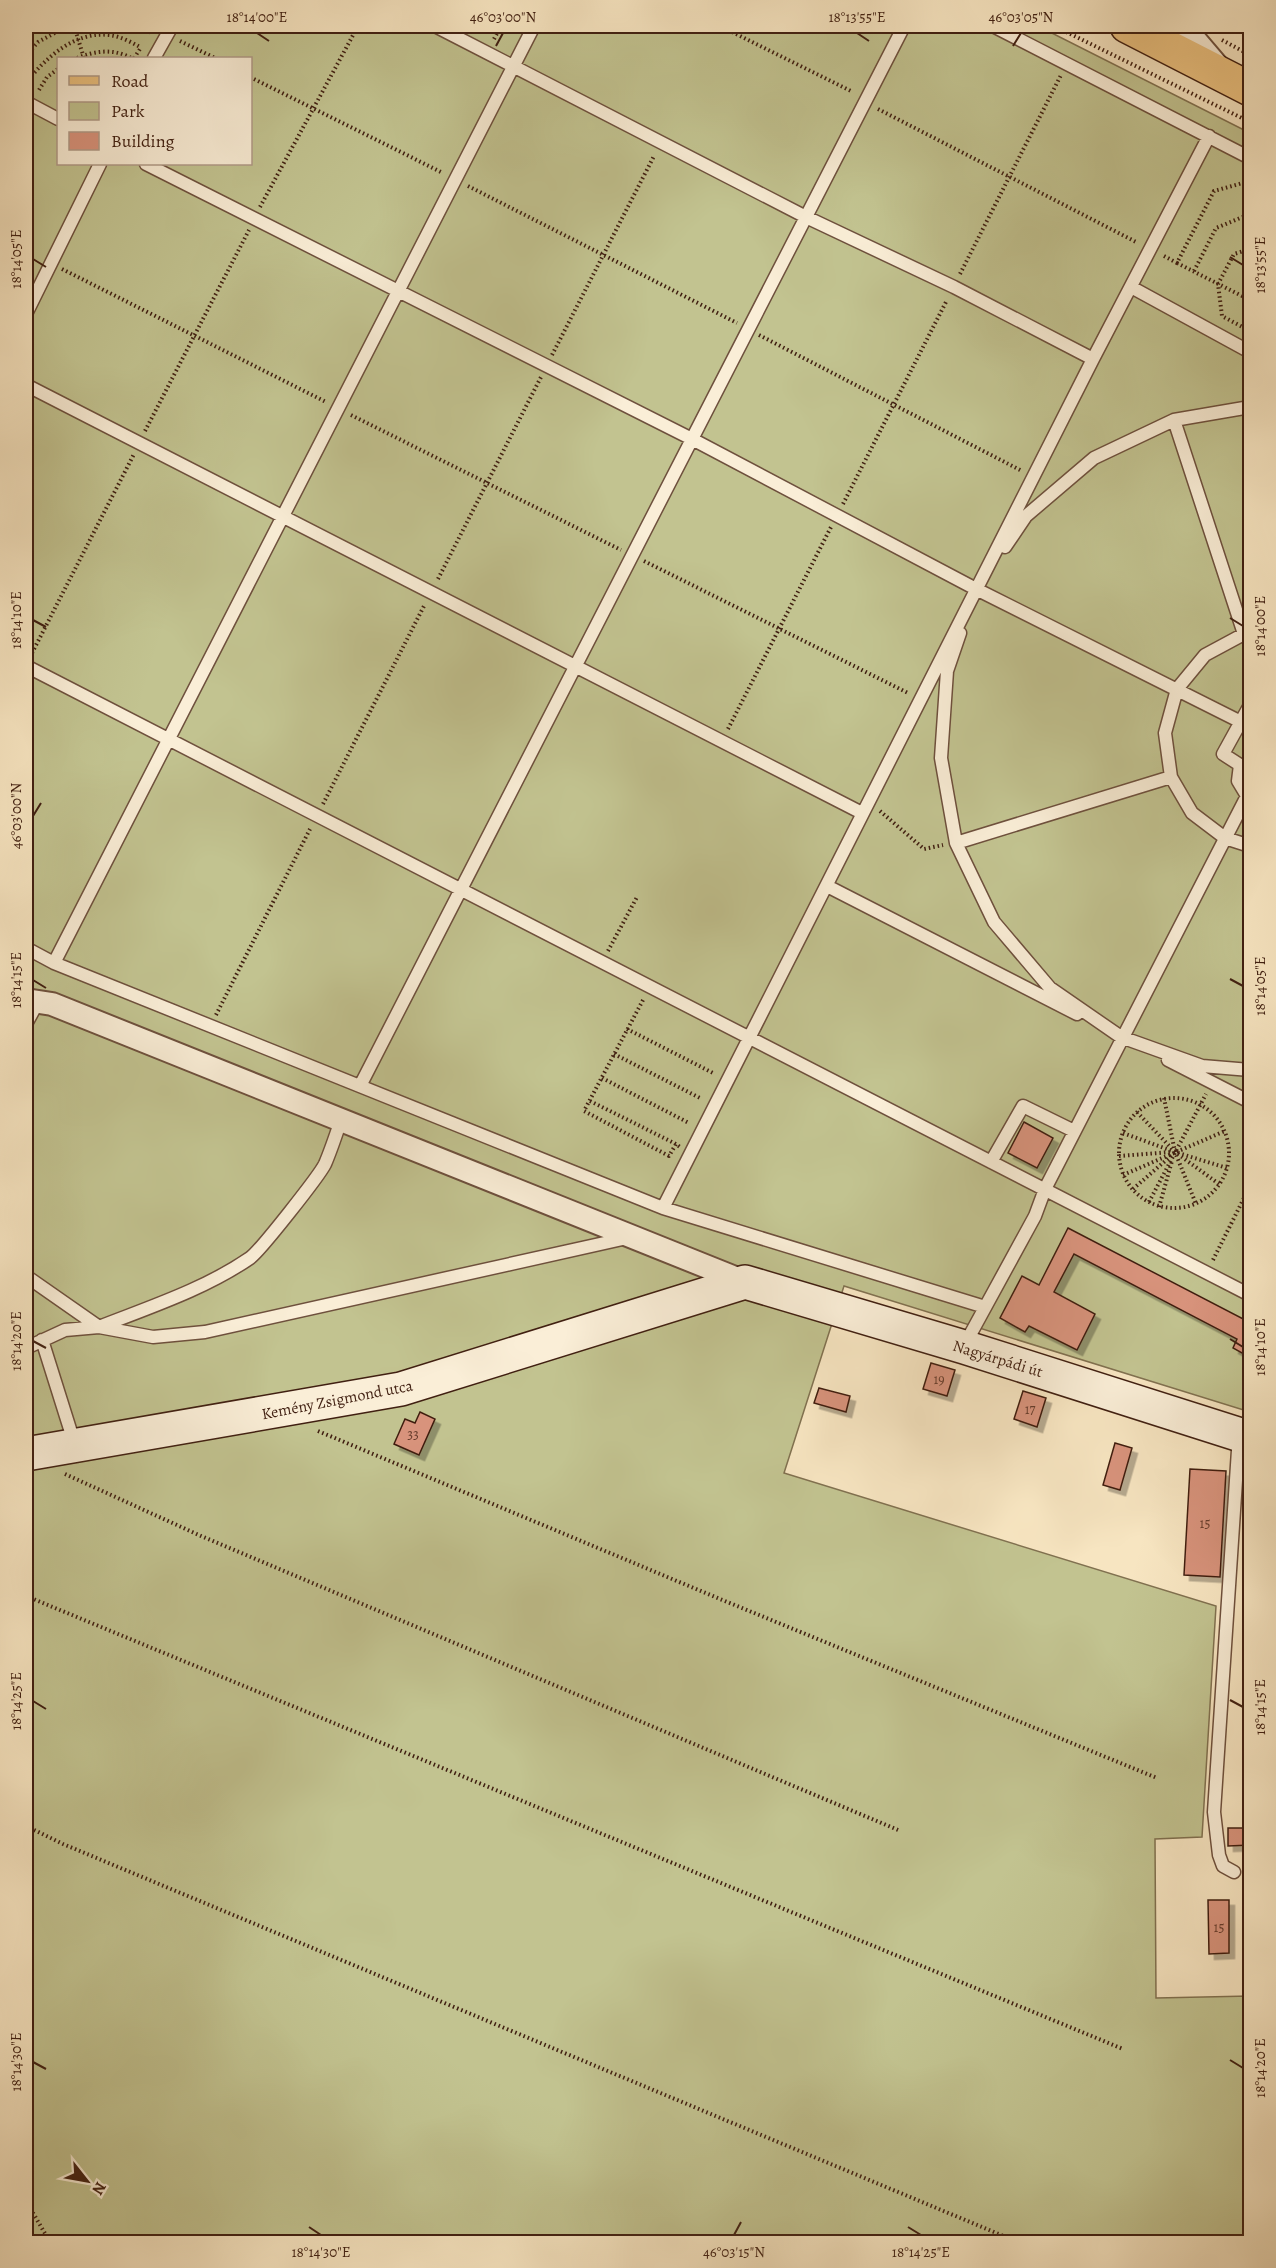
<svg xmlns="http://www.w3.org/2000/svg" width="1276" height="2268" viewBox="0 0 1276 2268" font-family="Alegreya,serif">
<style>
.green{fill:#c2c390;stroke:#817150;stroke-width:1.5;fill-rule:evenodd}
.building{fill:#d8937c;stroke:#401f11;stroke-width:1.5;filter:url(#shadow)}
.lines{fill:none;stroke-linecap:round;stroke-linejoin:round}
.lane-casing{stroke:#6e503d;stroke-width:15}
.street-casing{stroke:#6e503d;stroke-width:26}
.secondary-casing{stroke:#401f11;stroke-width:36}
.primary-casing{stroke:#401f11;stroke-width:36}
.path{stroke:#401f11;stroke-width:4;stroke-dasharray:1.5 3;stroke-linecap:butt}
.lane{stroke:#faeed7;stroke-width:12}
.street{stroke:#faeed7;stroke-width:22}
.secondary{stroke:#faeed7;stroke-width:33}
.primary{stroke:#ecc280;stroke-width:33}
.ticks{fill:none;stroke:#401f11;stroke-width:2}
.labels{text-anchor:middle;stroke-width:6;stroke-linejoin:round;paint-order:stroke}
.number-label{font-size:14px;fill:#663c2c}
.street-label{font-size:16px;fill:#401f11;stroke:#faeed7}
.neatline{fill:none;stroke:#401f11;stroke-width:2}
.ticks-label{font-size:15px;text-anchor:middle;fill:#401f11}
</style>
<defs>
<filter id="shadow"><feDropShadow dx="5.5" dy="5.5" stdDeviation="0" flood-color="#0004"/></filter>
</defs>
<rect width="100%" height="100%" fill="#f7e5c1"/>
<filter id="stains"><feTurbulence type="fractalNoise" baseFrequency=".00333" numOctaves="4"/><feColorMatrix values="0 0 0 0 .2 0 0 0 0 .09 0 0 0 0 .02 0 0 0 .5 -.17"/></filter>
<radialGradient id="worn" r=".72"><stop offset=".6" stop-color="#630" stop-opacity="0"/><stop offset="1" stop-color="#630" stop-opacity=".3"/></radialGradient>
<path class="green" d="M26,26H1038L1250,133V1412L844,1286L784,1473L1216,1606L1202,1837L1155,1839L1156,1998L1250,1996V2242H26ZM58,58H250V164H58Z"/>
<path class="building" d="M1024,1122L1053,1138L1037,1168L1008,1153Z
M1068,1228L1247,1321L1251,1314V1358L1233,1348L1237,1339L1074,1254L1054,1292L1095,1314L1077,1350L1029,1326L1025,1332L1000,1318L1022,1276L1039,1285Z
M931,1363L955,1370L947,1396L923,1389Z
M819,1388L850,1396L846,1412L814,1403Z
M1023,1391L1046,1398L1037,1427L1014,1419Z
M420,1412L435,1419L419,1455L394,1444L405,1419L415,1423Z
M1115,1443L1132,1448L1120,1490L1103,1485Z
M1190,1469L1226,1471L1220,1577L1184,1575Z
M1228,1828H1251V1845L1228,1846Z
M1208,1900H1229V1953L1209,1954Z"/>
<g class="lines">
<defs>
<path id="lane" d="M435,26L806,217L954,287L1093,359
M993,26L1250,158
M154,58L172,26
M26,102L58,119
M146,164L692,439L976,589L1241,722
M1131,287L1250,352
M26,314L100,164
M26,385L862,813
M1174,420L1244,634
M1005,547L1026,516L1094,458L1174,420L1250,407
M960,633L947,671L941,758L956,843L994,922L1050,988L1121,1037L1202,1066L1250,1070
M1250,633L1244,634L1205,655L1177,689L1165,733L1171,777L1192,813L1225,838L1250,846
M26,666L1250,1295
M1250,705L1223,754L1240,765L1238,781L1247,796H1250
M956,843L1171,777
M827,886L1077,1014
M26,948L54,963L663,1208L985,1307
M54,963L534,26
M26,1024L38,1002
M1168,1060L1250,1102
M360,1086L904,26
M991,1162L1023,1106L1074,1131
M663,1208L1093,359L1209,136
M26,1276L99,1327C150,1307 205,1289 250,1258C260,1251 319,1176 325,1164C331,1150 336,1135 341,1120
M42,1340L75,1445
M964,1346L1035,1216L1045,1189L1247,796
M26,1348L65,1330L99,1327L153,1337L205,1332L627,1238
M1234,1872L1223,1866L1219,1855L1214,1812L1239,1435"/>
<path id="street" d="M1183,26L1218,67
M26,1000L52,1004L745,1282"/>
<path id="secondary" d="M26,1454L401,1389L745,1282L964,1347L1250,1438"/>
<path id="primary" d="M1127,26L1250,89"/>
</defs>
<use href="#lane" class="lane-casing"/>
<use href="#street" class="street-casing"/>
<use href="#secondary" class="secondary-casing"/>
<use href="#primary" class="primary-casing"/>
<path class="path" d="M74,26L84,58
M127,26L149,32L147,34
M720,26L853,92
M1054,26L1250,122
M494,39L501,26
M1222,40L1250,55
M180,41L215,58
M26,56L38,42L68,26
M77,58C95,51 113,48 131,58
M134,58L140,49
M250,77L443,173
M26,83C45,58 75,31 109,35C120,36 131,42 140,47
M39,90L47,77L58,69
M878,109L1138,243
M468,186L737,323
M260,207L358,26
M1250,249L1234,254L1218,284L1222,316L1250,331
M1164,256L1177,263L1214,191L1250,181
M1177,263L1250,300
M62,269L326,402
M1194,271L1216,228L1250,214
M960,274L1061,75
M759,335L1022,471
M552,355L654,156
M351,415L621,550
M145,431L249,230
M843,504L947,300
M644,561L908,693
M438,579L541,377
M32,653L134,454
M728,729L831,527
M323,804L425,604
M880,811L924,849L943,845
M608,951L637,897
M643,1000L584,1111L669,1156L676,1144L680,1147
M216,1015L310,829
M627,1029L715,1074
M614,1054L702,1099
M602,1078L689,1123
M1119 1153a55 55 0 1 1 110 0a55 55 0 1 1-110 0Z
M1164,1098L1175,1152L1196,1204
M590,1101L676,1144
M1137,1112L1175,1152L1219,1184
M1123,1133L1175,1152L1227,1168
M1119,1156L1172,1152
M1123,1175L1225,1131
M1133,1189L1172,1155
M1149,1202L1206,1094
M1159,1207L1172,1161
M1213,1260L1250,1186
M318,1431L720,1599L1157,1778
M65,1474L201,1536L898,1830
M26,1596L1123,2049
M26,1826L63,1844L1018,2242
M26,2201L50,2242"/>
<use href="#lane" class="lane"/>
<use href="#street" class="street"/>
<use href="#secondary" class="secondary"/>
<use href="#primary" class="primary"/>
</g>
<path class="ticks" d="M257,33L269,41M857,33L869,41M496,46L503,33M1013,46L1021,33M1230,257L1243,265M33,259L46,267M1230,618L1243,626M33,620L46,627M33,816L41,803M1230,979L1243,986M33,980L46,988M1230,1339L1243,1347M33,1341L46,1348M1230,1700L1243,1707M33,1701L46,1709M1230,2060L1243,2068M33,2062L46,2069M309,2227L321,2235M908,2227L921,2235M734,2235L741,2222"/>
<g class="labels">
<g class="number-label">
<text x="939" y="1384">19</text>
<text x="1030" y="1414">17</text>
<text x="413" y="1439">33</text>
<text x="1205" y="1528">15</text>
<text x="1219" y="1932">15</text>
</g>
<g class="street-label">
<text transform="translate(998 1358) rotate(17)" y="6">Nagyárpádi út</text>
<text transform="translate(337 1399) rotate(-11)" y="6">Kemény Zsigmond utca</text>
</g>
</g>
<rect width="1276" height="2268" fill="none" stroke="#f7e5c1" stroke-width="66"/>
<rect x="57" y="57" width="195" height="108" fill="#faeed7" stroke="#b09b88" stroke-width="1.5"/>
<rect x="69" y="76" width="30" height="9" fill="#ecc280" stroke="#b09b88" stroke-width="1.5"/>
<text x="111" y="87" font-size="18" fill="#401f11">Road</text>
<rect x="69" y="102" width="30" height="18" fill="#c2c390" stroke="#b09b88" stroke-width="1.5"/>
<text x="111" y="117" font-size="18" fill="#401f11">Park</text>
<rect x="69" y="132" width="30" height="18" fill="#d8937c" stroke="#b09b88" stroke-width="1.5"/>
<text x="111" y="147" font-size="18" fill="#401f11">Building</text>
<g transform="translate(87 2181) rotate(121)" stroke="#faeed7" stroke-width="4.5" paint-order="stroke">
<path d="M0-4.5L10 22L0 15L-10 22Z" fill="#401f11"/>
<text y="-9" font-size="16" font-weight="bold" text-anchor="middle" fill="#401f11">N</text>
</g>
<rect x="33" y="33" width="1210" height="2202" class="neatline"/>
<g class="ticks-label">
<text x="257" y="22">18°14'00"E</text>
<text x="503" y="22">46°03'00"N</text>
<text x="857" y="22">18°13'55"E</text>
<text x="1021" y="22">46°03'05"N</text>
<text transform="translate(16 259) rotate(-90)" y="5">18°14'05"E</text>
<text transform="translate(1260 265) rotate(-90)" y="5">18°13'55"E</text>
<text transform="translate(16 620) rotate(-90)" y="5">18°14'10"E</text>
<text transform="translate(1260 626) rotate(-90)" y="5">18°14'00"E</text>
<text transform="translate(16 816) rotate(-90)" y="5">46°03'00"N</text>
<text transform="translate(16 980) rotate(-90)" y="5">18°14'15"E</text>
<text transform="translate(1260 986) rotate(-90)" y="5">18°14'05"E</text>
<text transform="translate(16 1341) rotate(-90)" y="5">18°14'20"E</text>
<text transform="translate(1260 1347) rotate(-90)" y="5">18°14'10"E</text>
<text transform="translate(16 1701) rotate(-90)" y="5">18°14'25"E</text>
<text transform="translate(1260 1707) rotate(-90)" y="5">18°14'15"E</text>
<text transform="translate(16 2062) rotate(-90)" y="5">18°14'30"E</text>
<text transform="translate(1260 2068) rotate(-90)" y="5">18°14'20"E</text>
<text x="321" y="2257">18°14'30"E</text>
<text x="734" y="2257">46°03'15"N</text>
<text x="921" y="2257">18°14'25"E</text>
</g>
<rect width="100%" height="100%" filter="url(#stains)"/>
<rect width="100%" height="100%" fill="url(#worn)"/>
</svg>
